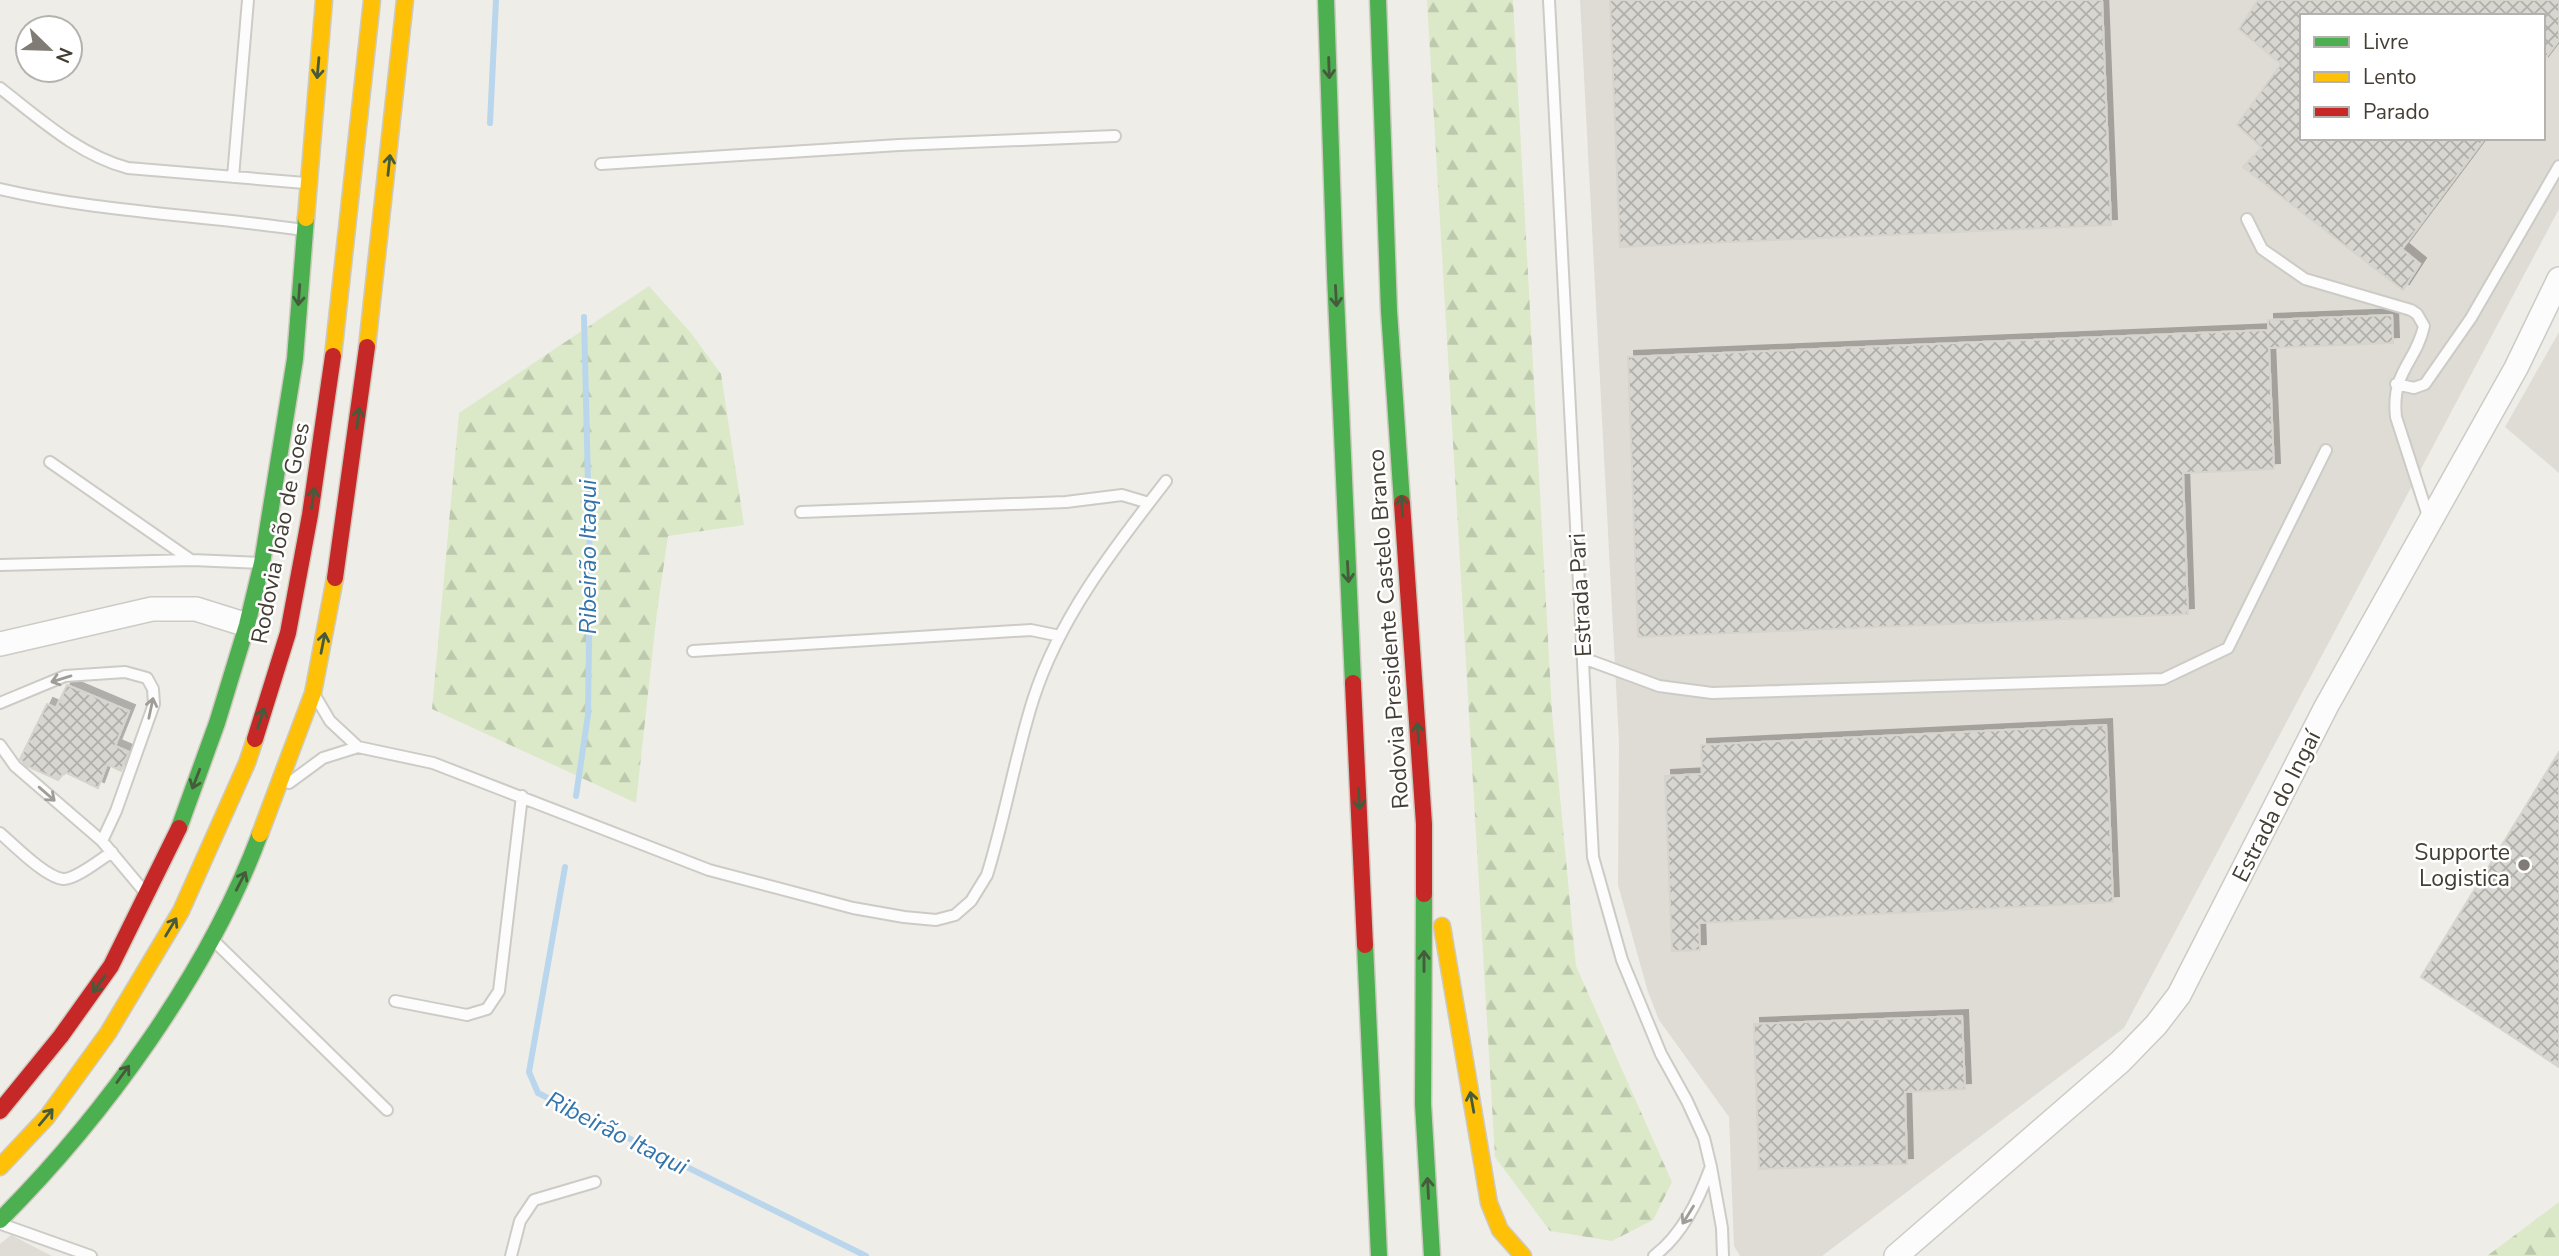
<svg xmlns="http://www.w3.org/2000/svg" width="2559" height="1256" viewBox="0 0 2559 1256" font-family="'Nunito Sans',sans-serif">
<style>
.industrial{fill:#dfdcd6;fill-rule:evenodd}
.forest{fill:url(#forest-firs)}
.lines{fill:none;stroke-linecap:round;stroke-linejoin:round}
.stream{stroke:#bad6ec;stroke-width:6}
.building{fill:url(#building-cross-hatch);stroke:#d7d4ce;stroke-width:2;filter:url(#shadow)}
.lane-casing{stroke:#cdcbc6;stroke-width:14}
.street-casing{stroke:#cdcbc6;stroke-width:26}
.fast-casing{stroke:#cecac0;stroke-width:19}
.slow-casing{stroke:#cecac0;stroke-width:19}
.jam-casing{stroke:#cecac0;stroke-width:19}
.lane{stroke:#fdfcfc;stroke-width:10}
.street{stroke:#fdfcfc;stroke-width:23}
.fast{stroke:#4caf50;stroke-width:16}
.slow{stroke:#ffc107;stroke-width:16}
.jam{stroke:#c62828;stroke-width:16}
.oneway{stroke:#465a3c}
.oneway2{stroke:#a09d98}
.poi-dot{fill:#807b74;stroke:#fff;stroke-width:2.5}
.labels{text-anchor:middle;stroke-width:5;stroke-linejoin:round;paint-order:stroke}
.street-label{font-size:23px;fill:#443e35;stroke:#fff}
.poi-label{font-size:23px;fill:#443e35;stroke:#fff;text-anchor:end}
.water-label{font-size:24px;font-style:italic;fill:#3374aa;stroke:#fff}
</style>
<defs>
<pattern id="forest-firs" width="22" height="20" patternUnits="userSpaceOnUse" patternTransform="scale(1.75)"><rect width="22" height="20" fill="#dbe9c9"/><path d="M5 1l3.5 6h-7zM16 11l3.5 6h-7z" fill="#bdc9ad"/></pattern>
<pattern id="building-cross-hatch" width="8" height="8" patternUnits="userSpaceOnUse" patternTransform="scale(1.75)"><rect width="8" height="8" fill="#d8d6d1"/><path d="M0 0l8 8M0 8l8-8" fill="none" stroke="#b1afaa"/></pattern>
<filter id="shadow"><feDropShadow dx="6" dy="-6" stdDeviation="0" flood-color="#0004"/></filter>
</defs>
<rect width="100%" height="100%" fill="#efede8"/>
<path class="industrial" d="M1580,0H2559V209L2124,1028L1822,1256H1740L1734,1246L1729,1117L1659,1020L1648,992L1618,885L1619,742ZM2302,16H2543V138H2302Z
M2559,332V473L2505,427Z
M11,1235L52,1256H0V1244Z"/>
<path class="forest" d="M1427,0H1513L1552,712L1576,966L1672,1182L1653,1220L1612,1241L1550,1231L1495,1157Z
M649,286L691,333L721,374L744,525L668,536L657,612L636,803L432,709L459,413Z
M2559,1202V1256H2487Z"/>
<g class="lines">
<path class="stream" d="M490,123L496,0
M576,796L588,715L590,566L584,317
M565,867L529,1072L538,1093L866,1256"/>
</g>
<path class="building" d="M1610,0H2102L2111,225L1620,247Z
M2258,0H2559V40L2543,61V16H2302V138H2485L2402,249L2420,264L2403,290L2243,167L2262,148L2237,125L2281,64L2239,29Z
M2392,315L2393,343L2269,348L2274,469L2183,473L2188,614L1638,637L1628,357L2268,330V320Z
M67,685L129,711L115,746L129,752L121,771L107,764L98,788L65,772L58,780L27,766L20,759L47,704L56,708Z
M2106,725L2113,902L1699,923L1700,950L1672,951L1665,776L1702,774L1701,745Z
M2559,752V1067L2421,977Z
M1962,1016L1965,1089L1905,1092L1907,1164L1759,1169L1754,1024Z"/>
<g class="lines">
<defs>
<path id="lane" d="M1549,0L1593,857L1622,960L1661,1054L1687,1101L1704,1138L1711,1167L1722,1228L1723,1256
M0,88C40,119 79,155 128,168L305,183
M601,164L899,145L1115,136
M233,177L248,0
M0,189C99,212 202,215 303,230
M2247,219L2262,249L2305,279L2411,310L2417,314L2424,326C2416,363 2391,371 2396,417L2429,519
M2396,384L2414,388L2425,384L2471,318L2559,166
M50,462L191,560
M801,512L1066,502L1122,495L1149,503
M0,565L192,560L259,563
M693,651L1031,630L1060,636
M1583,658L1659,686L1712,693L2163,679L2228,648L2326,450
M317,699L330,721L358,747
M0,703L65,676L125,672L147,678L153,689L154,704L116,811L102,841
M0,745L15,766L102,841L143,890
M289,783L323,758L358,747L433,763L709,870L853,908L904,917L936,920L955,915L971,901L987,875C1005,817 1015,757 1033,700C1059,618 1114,548 1166,481
M0,833C14,845 45,877 63,879C75,880 101,859 112,852
M214,941L387,1110
M395,1001L467,1015L487,1009L499,991L522,796
M1,1224L91,1256
M511,1256L520,1221L534,1200L595,1182
M1654,1256C1682,1235 1698,1201 1710,1169"/>
<path id="street" d="M0,644L152,609H196L247,625
M1896,1256L2120,1062L2156,1025L2179,995L2326,707L2516,368L2559,279"/>
<path id="fast" d="M1326,0L1335,274L1353,683
M1378,0L1389,311L1402,503
M179,828L217,723L247,625L262,563L295,359L306,218
M1424,894L1423,1104L1432,1256
M1365,945L1379,1256
M0,1220C104,1116 208,973 260,834"/>
<path id="slow" d="M306,218L324,0
M367,347L405,0
M333,356L372,0
M260,834L313,693L335,578
M1442,926L1489,1203L1500,1230L1523,1256
M0,1167L47,1117L108,1033L181,911L247,763L255,739"/>
<path id="jam" d="M1402,503L1424,824V894
M335,578L367,347
M1353,683L1365,945
M255,739L288,633L310,515L333,356
M0,1111L61,1036L111,966L179,828"/>
</defs>
<use href="#lane" class="lane-casing"/>
<use href="#street" class="street-casing"/>
<use href="#fast" class="fast-casing"/>
<use href="#slow" class="slow-casing"/>
<use href="#jam" class="jam-casing"/>
<use href="#lane" class="lane"/>
<use href="#street" class="street"/>
<use href="#fast" class="fast"/>
<use href="#slow" class="slow"/>
<use href="#jam" class="jam"/>
</g>
<defs><path id="oneway-shaft" d="M-6 0H5M1.5-3L5.5 0L1.5 3" fill="none" stroke-width="1.6" stroke-linecap="round" stroke-linejoin="round" transform="scale(1.75)"/></defs>
<g class="oneway">
<use href="#oneway-shaft" transform="translate(318 68) rotate(95)"/>
<use href="#oneway-shaft" transform="translate(1329 68) rotate(88)"/>
<use href="#oneway-shaft" transform="translate(389 165) rotate(-84)"/>
<use href="#oneway-shaft" transform="translate(299 295) rotate(94)"/>
<use href="#oneway-shaft" transform="translate(1336 296) rotate(87)"/>
<use href="#oneway-shaft" transform="translate(358 418) rotate(-83)"/>
<use href="#oneway-shaft" transform="translate(313 498) rotate(-82)"/>
<use href="#oneway-shaft" transform="translate(1402 506) rotate(-94)"/>
<use href="#oneway-shaft" transform="translate(1348 572) rotate(87)"/>
<use href="#oneway-shaft" transform="translate(323 643) rotate(-79)"/>
<use href="#oneway-shaft" transform="translate(261 718) rotate(-72)"/>
<use href="#oneway-shaft" transform="translate(1418 733) rotate(-94)"/>
<use href="#oneway-shaft" transform="translate(196 779) rotate(111)"/>
<use href="#oneway-shaft" transform="translate(1359 799) rotate(87)"/>
<use href="#oneway-shaft" transform="translate(241 881) rotate(-63)"/>
<use href="#oneway-shaft" transform="translate(171 927) rotate(-59)"/>
<use href="#oneway-shaft" transform="translate(1424 961) rotate(-90)"/>
<use href="#oneway-shaft" transform="translate(99 984) rotate(126)"/>
<use href="#oneway-shaft" transform="translate(123 1074) rotate(-54)"/>
<use href="#oneway-shaft" transform="translate(1472 1102) rotate(-100)"/>
<use href="#oneway-shaft" transform="translate(46 1117) rotate(-50)"/>
<use href="#oneway-shaft" transform="translate(1428 1188) rotate(-93)"/>
</g>
<g class="oneway2">
<use href="#oneway-shaft" transform="translate(61 679) rotate(163)"/>
<use href="#oneway-shaft" transform="translate(151 708) rotate(-78)"/>
<use href="#oneway-shaft" transform="translate(47 794) rotate(41)"/>
<use href="#oneway-shaft" transform="translate(1688 1215) rotate(122)"/>
</g>
<circle class="poi-dot" cx="2524" cy="865" r="7"/>
<g class="labels">
<g class="street-label">
<text transform="translate(280 533) rotate(-79)" y="8">Rodovia João de Goes</text>
<text transform="translate(1580 595) rotate(-93)" y="8">Estrada Pari</text>
<text transform="translate(1388 629) rotate(-94)" y="8">Rodovia Presidente Castelo Branco</text>
<text transform="translate(2276 806) rotate(-63)" y="8">Estrada do Ingaí</text>
</g>
<g class="poi-label">
<text x="2510" y="860">Supporte<tspan x="2510" dy="26">Logistica</tspan></text>
</g>
<g class="water-label">
<text transform="translate(588 557) rotate(-90)" y="8">Ribeirão Itaqui</text>
<text transform="translate(617 1133) rotate(27)" y="8">Ribeirão Itaqui</text>
</g>
</g>
<rect x="2300" y="14" width="245" height="126" fill="#ffffff" stroke="#b4b2ae" stroke-width="2"/>
<rect x="2314" y="37" width="35" height="10" fill="#4caf50" stroke="#b4b2ae" stroke-width="2"/>
<text x="2363" y="49" font-size="21" fill="#443e35">Livre</text>
<rect x="2314" y="72" width="35" height="10" fill="#ffc107" stroke="#b4b2ae" stroke-width="2"/>
<text x="2363" y="84" font-size="21" fill="#443e35">Lento</text>
<rect x="2314" y="107" width="35" height="10" fill="#c62828" stroke="#b4b2ae" stroke-width="2"/>
<text x="2363" y="119" font-size="21" fill="#443e35">Parado</text>
<g transform="translate(49 49) rotate(113)"><circle r="33" fill="#ffffff" stroke="#b4b2ae" stroke-width="2"/>
<path d="M0-5L12 26L0 18L-12 26Z" fill="#807b74"/>
<text y="-10" font-size="19" font-weight="bold" text-anchor="middle" fill="#443e35">N</text>
</g>
</svg>
